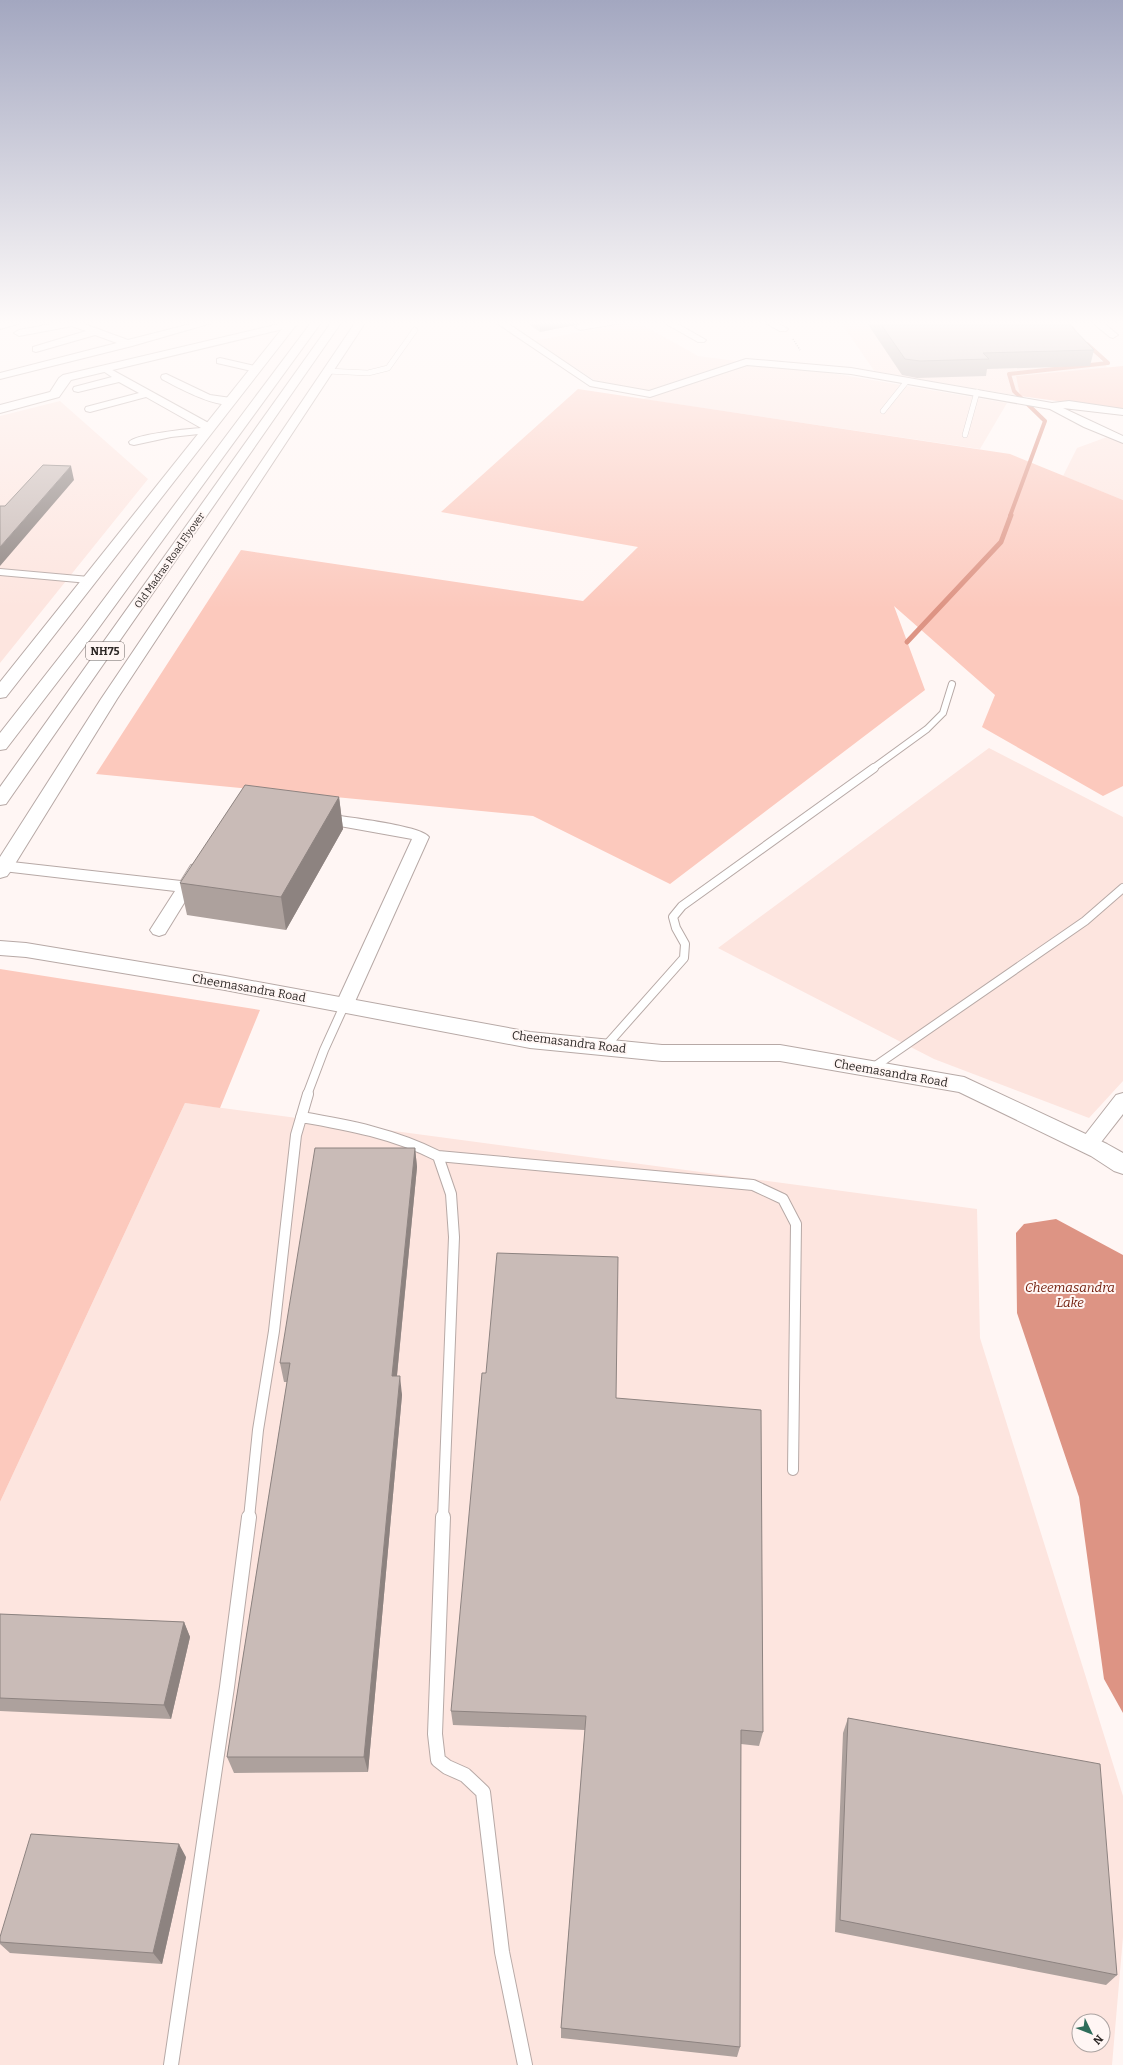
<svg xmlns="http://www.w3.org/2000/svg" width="1123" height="2065" viewBox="0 0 1123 2065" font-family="Bitter,serif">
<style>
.built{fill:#fde5df;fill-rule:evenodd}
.green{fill:#fcc9bd}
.water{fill:#dd9484}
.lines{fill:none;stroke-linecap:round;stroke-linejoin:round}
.stream-far1{stroke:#dd9484;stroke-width:4}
.stream{stroke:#dd9484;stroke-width:5}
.service-far4-casing{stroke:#b7a9a6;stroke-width:6}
.service-far3-casing{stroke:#b7a9a6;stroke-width:8}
.service-far2-casing{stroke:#b7a9a6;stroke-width:10}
.service-far1-casing{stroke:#b7a9a6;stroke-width:12}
.service-casing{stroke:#b7a9a6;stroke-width:16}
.minor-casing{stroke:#b7a9a6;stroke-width:2}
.tertiary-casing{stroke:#b7a9a6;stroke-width:2}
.primary-casing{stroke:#b7a9a6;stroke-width:2}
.trunk-casing{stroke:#b7a9a6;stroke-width:2}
.path{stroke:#8f8886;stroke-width:1.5;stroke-dasharray:1 1.5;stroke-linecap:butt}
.service-far4{stroke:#fff;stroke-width:5}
.service-far3{stroke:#fff;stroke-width:6}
.service-far2{stroke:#fff;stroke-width:8}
.service-far1{stroke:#fff;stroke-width:10}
.service{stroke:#fff;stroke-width:14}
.minor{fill:#fff;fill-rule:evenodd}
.tertiary{fill:#fff;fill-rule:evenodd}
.primary{fill:#fff;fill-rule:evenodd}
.trunk{fill:#fff;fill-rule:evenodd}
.wall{fill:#ada19d}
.shaded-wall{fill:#8d8380}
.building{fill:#c9bbb7;stroke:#8d8380}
.labels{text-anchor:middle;stroke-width:4;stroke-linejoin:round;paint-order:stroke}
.far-street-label{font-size:10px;fill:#2c2725;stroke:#fff6f4}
.shield{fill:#fff6f4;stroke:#6b6563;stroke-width:1}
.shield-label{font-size:11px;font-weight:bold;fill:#2c2725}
.street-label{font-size:12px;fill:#2c2725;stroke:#fff6f4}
.water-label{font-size:13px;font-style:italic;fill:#701b09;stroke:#fff6f4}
</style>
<rect width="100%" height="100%" fill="#fff6f4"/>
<path class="built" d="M839,320H1064L1108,368L1016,376L1020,396L875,372Z
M636,321L698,356L737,361L646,391L594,380L534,341Z
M746,364L819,371L1007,403L980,449L643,399Z
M60,401L148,479L0,663V416Z
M1107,437L1123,443V500L1063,476L1077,448Z
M989,748L1123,817V1081L1089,1118L934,1059L718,948Z
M185,1103L977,1209L980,1338L1123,1796V1937L1112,2065H0V1502ZM1079,2021H1103V2045H1079Z"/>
<path class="green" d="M1123,366V410L1020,396L1016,376Z
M578,389L1010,454L1123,500V786L1103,796L982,727L995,695L894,606L925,690L670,884L533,816L96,774L241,550L583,601L638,547L441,512Z
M0,969L260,1010L220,1108L185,1103L0,1502Z"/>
<path class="water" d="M1056,1219L1123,1255V1713L1104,1679L1079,1497L1017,1313L1016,1233L1024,1224Z"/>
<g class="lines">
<path class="stream-far1" d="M1066,320L1074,331
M1010,516L1045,421L1014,391L1009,374L1108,363L1087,344"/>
<path class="stream" d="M907,642L1001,542L1011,515"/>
<defs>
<path id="service-far4" d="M327,371L368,373L388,368L415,330
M883,411L907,381
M965,435L977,392"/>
<path id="service-far3" d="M0,572L89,580
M872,769L927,729L943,713L952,684"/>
<path id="service-far2" d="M605,1047L684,958L685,944L676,928L673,917L682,906L874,768
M871,1069L1085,921L1123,888
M307,1095L324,1050L344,1006"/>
<path id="service-far1" d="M301,1117C349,1125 395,1134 438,1156L451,1194L454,1237L443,1518
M438,1156L753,1185L783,1199L796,1224L793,1470
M249,1518L258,1430L274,1331L296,1135L308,1094"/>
<path id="service" d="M443,1517L435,1734L438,1760L447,1767L465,1775L483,1792L502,1952L525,2065
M171,2065L227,1687L249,1517"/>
<path id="minor" d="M14,320H31L0,329V323Z
M73,320L128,340L206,320H222L132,346L0,379V373L117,343L95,335L36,352L33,351V347L86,331L72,326L19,336L14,333L19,330Z
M492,320H503L593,381L649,391L746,359L851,368L1052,403L1069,401L1123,409V415L1063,408L1123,436V443L1084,427L1050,409L851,374L747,365L650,397L590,386Z
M605,320H627L622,323L580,330L575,327L580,324Z
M659,320H671L706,340L704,342H698Z
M760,320H772L788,329L786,331H780Z
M1089,320H1100L1118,335L1113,338L1110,337Z
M220,358L259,367L261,369L256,372L217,363V359Z
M105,366L214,426L215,428L208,433L171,437L134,445L130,444L129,442C135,434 188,429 201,428L146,397L90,412L86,411L85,409L86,407L139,393L119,382L78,392L74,391L73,389L74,387L112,377L100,369Z
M166,374L210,395L231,398L236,401C225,414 175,386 162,379L161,377L162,375Z
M318,813C337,816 421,825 429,837L353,1006L351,1010L344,1012L337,1010L335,1006L412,839L312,821L310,818L312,815Z
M3,861L181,881L191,865L197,864L203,865L205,869L165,934L159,936L153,934L150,930L175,891L3,871L0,870V862Z
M1123,1093V1114L1095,1150L1088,1153L1081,1150L1078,1145L1081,1140L1116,1095Z"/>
<path id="tertiary" d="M292,321L297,324L296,326L71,380L59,397L0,413V405L50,392L59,378L63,375Z
M0,941L26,943L225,976L530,1032L662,1045H780L964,1077L1107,1144L1123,1153V1174L1114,1171L1091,1156L959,1092L780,1061H662L530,1048L225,990L26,957L0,955Z"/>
<path id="primary" d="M289,320H300L6,697L0,698V682Z
M357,320H367L117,699L10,872L7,876L0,878V857L101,699Z"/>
<path id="trunk" d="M313,320H323L95,633L6,749L0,750V733L83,627Z
M333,320H343L6,804L0,805V787Z"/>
</defs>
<use href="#service-far4" class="service-far4-casing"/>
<use href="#service-far3" class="service-far3-casing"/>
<use href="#service-far2" class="service-far2-casing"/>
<use href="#service-far1" class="service-far1-casing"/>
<use href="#service" class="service-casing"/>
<use href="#minor" class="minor-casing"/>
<use href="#tertiary" class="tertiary-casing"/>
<use href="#primary" class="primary-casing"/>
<use href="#trunk" class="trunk-casing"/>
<path class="path" d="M793,339L800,350"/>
<use href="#service-far4" class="service-far4"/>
<use href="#service-far3" class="service-far3"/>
<use href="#service-far2" class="service-far2"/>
<use href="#service-far1" class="service-far1"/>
<use href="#service" class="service"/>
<use href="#minor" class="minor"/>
<use href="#tertiary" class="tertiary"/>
<use href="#primary" class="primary"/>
<use href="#trunk" class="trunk"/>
</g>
<path class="wall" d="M523,320H595L580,323L575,325L540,332Z
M865,320H1065L1094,350L1090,366L987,369L986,376L917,378L902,375Z
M339,797L343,829L286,930L187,915L180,883Z
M415,1148L417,1167L397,1376L402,1395L368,1772L234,1773L227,1757L287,1382H284L280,1363Z
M616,1398L763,1732L759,1746L741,1744L740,2047L737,2057L561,2038V2028L585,1730L453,1725L451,1711Z
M0,1614L184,1622L190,1637L171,1719L0,1711Z
M848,1718L1117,1975L1106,1985L835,1932L843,1733Z
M186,1857L162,1964L10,1953L0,1944V1937Z"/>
<path class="shaded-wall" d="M540,320H595L580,323L575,325L540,332Z
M71,466L74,480L0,566V547Z
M339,797L343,829L286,930L281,897Z
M415,1148L417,1167L395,1395L392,1376Z
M400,1376L402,1395L368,1772L364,1757Z
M184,1622L190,1637L171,1719L164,1705Z
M179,1844L186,1857L162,1964L153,1953Z"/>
<path class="building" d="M878,320H1065L1094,350L983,353L989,359L920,361L905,359Z
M43,465L71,466L0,547V506H5Z
M245,785L339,797L281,897L180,883Z
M315,1148H415L392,1376H400L364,1757H227L290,1363H280Z
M497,1253L618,1257L616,1398L761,1410L763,1732L741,1730L740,2047L561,2028L586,1716L451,1711L482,1373H486Z
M0,1614L184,1622L164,1705L0,1698Z
M848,1718L1100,1764L1117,1975L840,1920Z
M31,1834L179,1844L153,1953L0,1942V1937Z"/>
<linearGradient id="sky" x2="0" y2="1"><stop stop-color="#a3a7c0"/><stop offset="0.53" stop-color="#fffbfa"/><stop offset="1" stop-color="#fffbfa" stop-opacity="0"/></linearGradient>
<rect width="1123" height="609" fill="url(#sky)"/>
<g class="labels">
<g class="far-street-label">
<text transform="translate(169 560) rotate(-55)" y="4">Old Madras Road Flyover</text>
</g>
<rect class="shield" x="86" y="642" width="38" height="18" rx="3"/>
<g class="shield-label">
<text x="105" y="655">NH75</text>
</g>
<g class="street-label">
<text transform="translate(249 988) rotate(10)" y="4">Cheemasandra Road</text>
<text transform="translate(569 1042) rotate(7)" y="4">Cheemasandra Road</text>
<text transform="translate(891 1073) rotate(10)" y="4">Cheemasandra Road</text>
</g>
<g class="water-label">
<text x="1070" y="1292">Cheemasandra<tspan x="1070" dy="15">Lake</tspan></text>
</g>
</g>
<g transform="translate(1091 2033) rotate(133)"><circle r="19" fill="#fff6f4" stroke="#aba3a1"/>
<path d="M0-3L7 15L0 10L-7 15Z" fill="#2e6d5a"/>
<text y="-6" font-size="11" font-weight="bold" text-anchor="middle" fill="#2c2725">N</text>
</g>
</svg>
